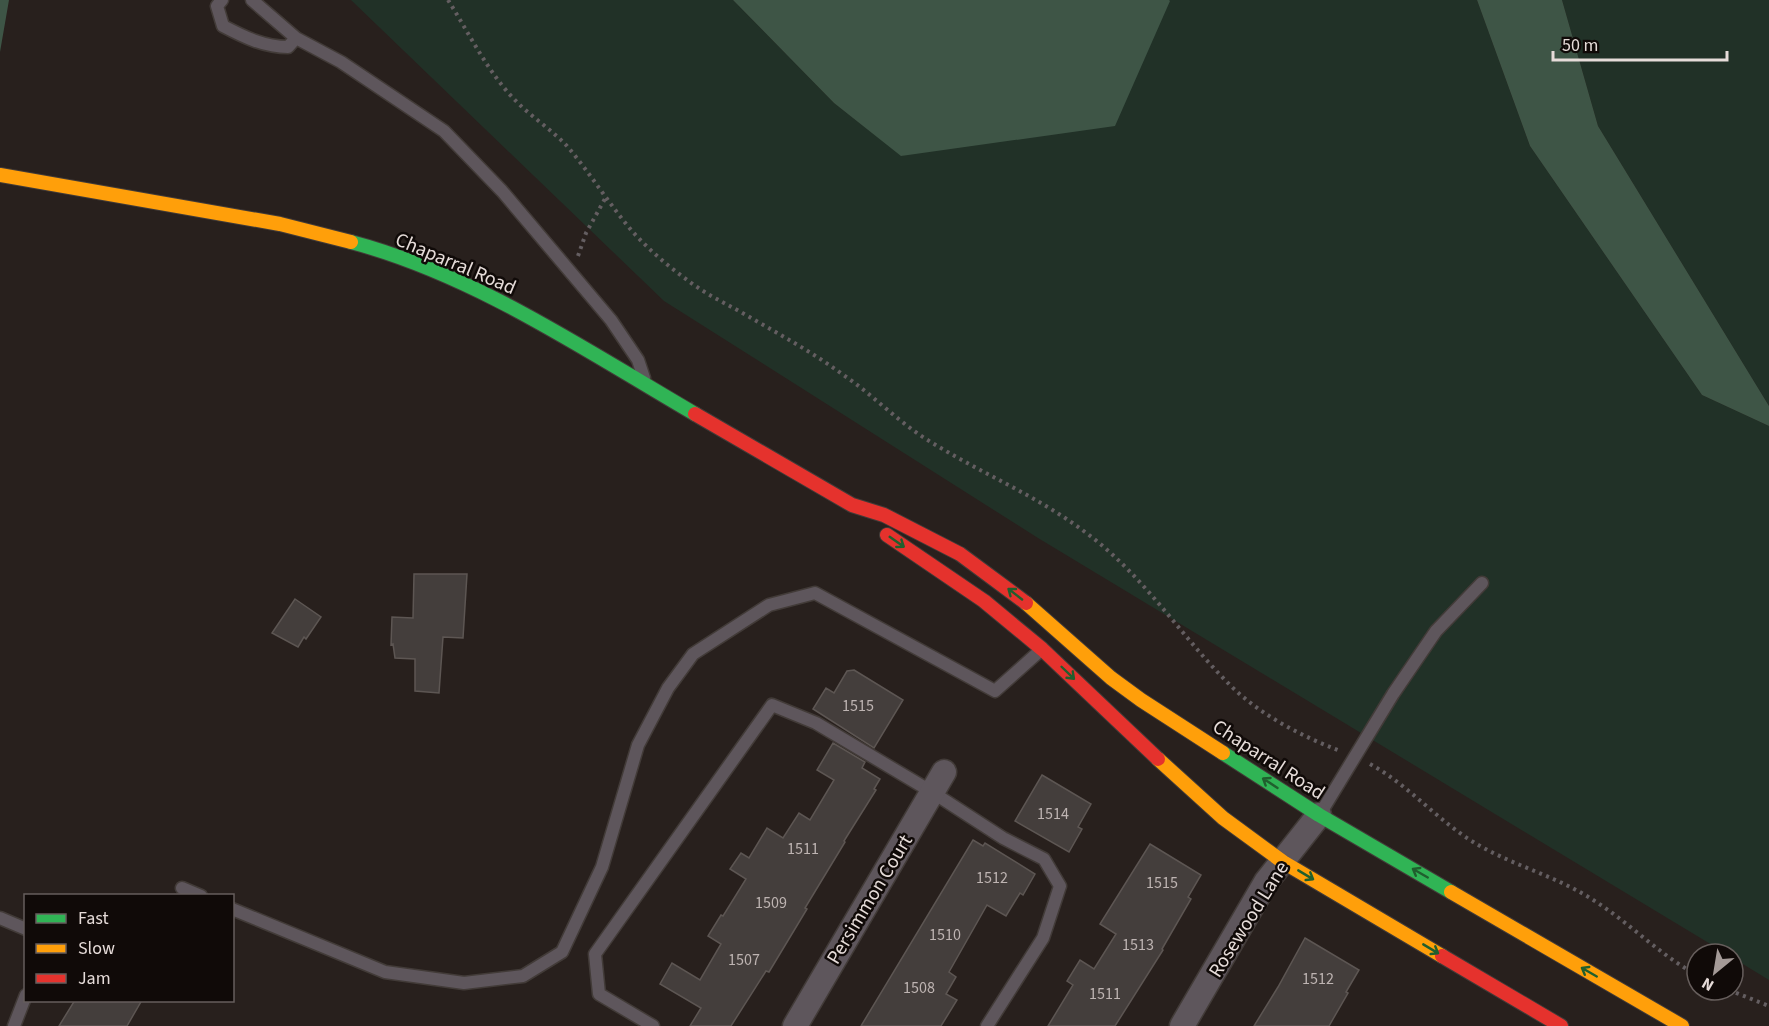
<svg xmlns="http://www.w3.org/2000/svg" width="1769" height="1026" viewBox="0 0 1769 1026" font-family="'Source Sans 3',sans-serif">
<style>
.green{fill:#213127}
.forest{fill:#3e5546}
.building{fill:#443e3c;stroke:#5d5653;stroke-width:1.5}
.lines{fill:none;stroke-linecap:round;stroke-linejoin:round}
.lane-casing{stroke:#423b38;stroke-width:15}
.street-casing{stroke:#423b38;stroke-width:27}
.fast-casing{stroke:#423b38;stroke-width:16}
.slow-casing{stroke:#423b38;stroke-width:16}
.jam-casing{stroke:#423b38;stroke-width:16}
.path{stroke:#645e61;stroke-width:4;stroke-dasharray:3 4.5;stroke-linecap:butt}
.lane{stroke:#5e565c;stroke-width:12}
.street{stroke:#5e565c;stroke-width:24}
.fast{stroke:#30b455;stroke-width:14}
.slow{stroke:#ff9f0a;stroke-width:14}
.jam{stroke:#e5322d;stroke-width:14}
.oneway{stroke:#205f2e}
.labels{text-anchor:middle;stroke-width:5;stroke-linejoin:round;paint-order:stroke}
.number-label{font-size:16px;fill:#beb4b2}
.street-label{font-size:20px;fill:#e6dcd9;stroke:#100a08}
</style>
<rect width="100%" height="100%" fill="#28201d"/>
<path class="green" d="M351,0H733L834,103L902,156L1169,0H1477L1530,146L1702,395L1769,426V980L1733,958V954H1727L1038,538L664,301Z
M1562,0H1769V406L1598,126Z"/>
<path class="forest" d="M0,0H9L0,52Z
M733,0H1169L1170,1L1115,126L901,156L834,103Z
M1477,0H1562L1598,126L1769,406V426L1702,395L1530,146Z"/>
<path class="building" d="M414,574H467L463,638L443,637L439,693L415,691V659L395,658L393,644L391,645L392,617L413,618Z
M295,599L321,617L306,639L304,637L298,647L272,633Z
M854,670L903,700L874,748L813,709L826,688L834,693L847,671Z
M833,743L865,762L862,768L880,779L874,789L876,790L844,841L845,842L805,908L807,909L769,972L766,971L731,1026H690L701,1008L660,984L672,963L700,980L721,944L708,936L721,915L723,916L746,879L730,869L741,853L749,858L767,828L783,838L799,813L810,820L834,780L817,770Z
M1042,775L1091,804L1078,827L1082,829L1069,852L1015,821Z
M973,840L983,846L985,843L1035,874L1023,895L1020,893L1006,916L987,905L949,972L956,977L946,994L957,1000L941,1026H861Z
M1150,844L1201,875L1188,897L1191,899L1162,949L1163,950L1115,1026H1048L1073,985L1067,981L1080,960L1094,969L1116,934L1100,924Z
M1305,938L1359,970L1346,992L1348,993L1329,1026H1254L1278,987Z
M75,1000H142L127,1026H59Z"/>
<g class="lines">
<defs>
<path id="lane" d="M222,0L217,6L223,26C244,37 264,47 288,47L296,38
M252,0L296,38L341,62L444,131L502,191L611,320L638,360L644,378
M1320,814L1393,694L1436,631L1482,583
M182,888L201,896
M232,909L385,972L464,983L523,976L562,952L602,867L638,745L668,688L693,654L769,605L815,593L995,691L1042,649
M0,918L26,929
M14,1026L26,995
M653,1026L599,994L595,954L772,705L816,723L932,792L1003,838L1044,859L1060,886L1043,938L987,1026"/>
<path id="street" d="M795,1026L944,772
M1182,1026L1266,882L1319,815"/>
<path id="fast" d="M351,242C475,275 585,350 695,414
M1223,753L1319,815L1451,892"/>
<path id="slow" d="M0,175L280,224L351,242
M1026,603L1111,678L1141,700L1223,753
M1158,759L1223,818L1283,862L1442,956
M1451,892L1682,1026"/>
<path id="jam" d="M695,414L852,505L884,515L960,554L1026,603
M887,535L984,601L1042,649L1158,759
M1442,956L1561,1026"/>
</defs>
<use href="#lane" class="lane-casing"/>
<use href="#street" class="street-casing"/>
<use href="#fast" class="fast-casing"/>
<use href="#slow" class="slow-casing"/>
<use href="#jam" class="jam-casing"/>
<path class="path" d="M448,0C469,33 487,71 514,99C530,116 551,129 567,146C590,173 609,204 632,231C649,250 669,267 690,282C707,295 727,304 746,315C779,334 812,352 842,374C872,394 896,420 926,439C978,472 1036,495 1085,532C1144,575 1181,637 1232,687C1261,715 1301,736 1338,750
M578,256L586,233L606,197
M1370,764C1406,784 1431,813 1464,836C1503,863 1550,873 1590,898C1628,921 1658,954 1697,975
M1729,990L1769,1006"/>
<use href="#lane" class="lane"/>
<use href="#street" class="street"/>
<use href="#fast" class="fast"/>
<use href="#slow" class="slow"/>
<use href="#jam" class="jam"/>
</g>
<defs><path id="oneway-shaft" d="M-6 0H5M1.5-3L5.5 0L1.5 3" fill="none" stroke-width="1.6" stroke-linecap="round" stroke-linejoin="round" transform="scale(1.5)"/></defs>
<g class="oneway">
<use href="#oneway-shaft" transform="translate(897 542) rotate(35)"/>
<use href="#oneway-shaft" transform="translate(1015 594) rotate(-142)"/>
<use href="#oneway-shaft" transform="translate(1068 673) rotate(44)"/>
<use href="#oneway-shaft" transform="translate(1270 783) rotate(-147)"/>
<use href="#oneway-shaft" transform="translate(1420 873) rotate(-150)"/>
<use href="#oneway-shaft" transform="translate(1306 875) rotate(31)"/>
<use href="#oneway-shaft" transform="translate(1431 949) rotate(31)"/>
<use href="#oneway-shaft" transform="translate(1589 972) rotate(-150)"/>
</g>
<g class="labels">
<g class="number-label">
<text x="858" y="711">1515</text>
<text x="1053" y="819">1514</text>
<text x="803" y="854">1511</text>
<text x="992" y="883">1512</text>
<text x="1162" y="888">1515</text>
<text x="771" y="908">1509</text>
<text x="945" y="940">1510</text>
<text x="1138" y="950">1513</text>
<text x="744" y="965">1507</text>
<text x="1318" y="984">1512</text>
<text x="919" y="993">1508</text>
<text x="1105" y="999">1511</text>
</g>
<g class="street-label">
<text transform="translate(456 263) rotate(23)" y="7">Chaparral Road</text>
<text transform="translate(1269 759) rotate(33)" y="7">Chaparral Road</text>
<text transform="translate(869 899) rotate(-59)" y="7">Persimmon Court</text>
<text transform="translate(1248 919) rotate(-58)" y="7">Rosewood Lane</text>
</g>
</g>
<rect x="24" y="894" width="210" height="108" fill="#100a08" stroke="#665e5c" stroke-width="1.5"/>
<rect x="36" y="914" width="30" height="9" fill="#30b455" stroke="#665e5c" stroke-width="1.5"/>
<text x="78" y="924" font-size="18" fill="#e6dcd9">Fast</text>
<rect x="36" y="944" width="30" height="9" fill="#ff9f0a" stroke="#665e5c" stroke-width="1.5"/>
<text x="78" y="954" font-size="18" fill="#e6dcd9">Slow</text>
<rect x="36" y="974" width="30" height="9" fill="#e5322d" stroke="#665e5c" stroke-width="1.5"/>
<text x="78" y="984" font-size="18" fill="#e6dcd9">Jam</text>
<g transform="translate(1715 972) rotate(210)"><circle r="28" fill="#100a08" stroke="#665e5c" stroke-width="1.5"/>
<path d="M0-4.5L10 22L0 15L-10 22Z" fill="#a49a97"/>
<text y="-9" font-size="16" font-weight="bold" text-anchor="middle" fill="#e6dcd9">N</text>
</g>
<path d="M1553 51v9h174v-9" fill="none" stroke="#e6dcd9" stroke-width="3"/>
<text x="1562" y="51" font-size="18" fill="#e6dcd9" stroke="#100a08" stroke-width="4.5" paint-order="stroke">50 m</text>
</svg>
